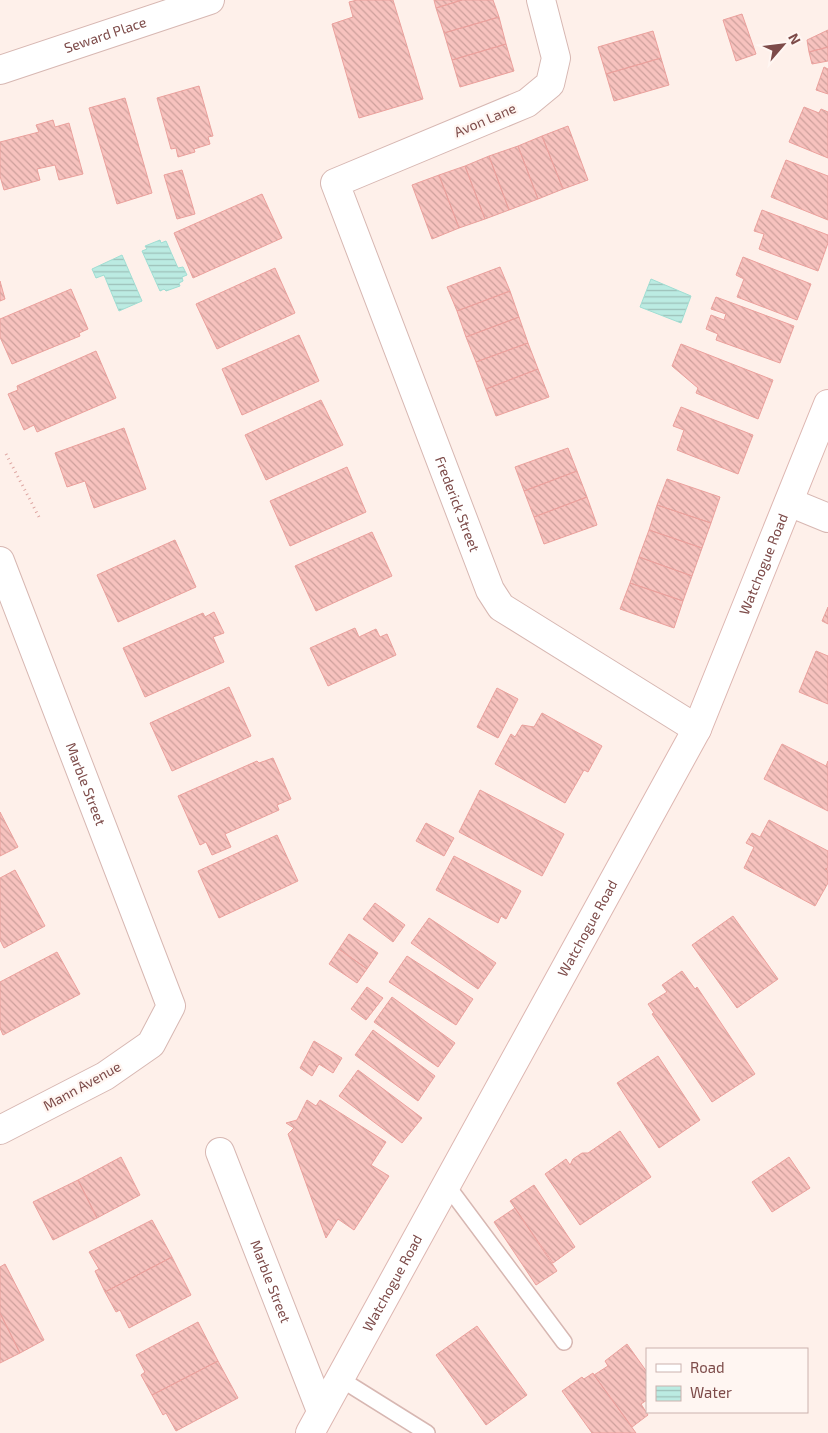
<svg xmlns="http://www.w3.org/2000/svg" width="828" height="1433" viewBox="0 0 828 1433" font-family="'Exo 2',sans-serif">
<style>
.water{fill:url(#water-rules);stroke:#a0ded3}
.building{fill:url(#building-back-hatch);stroke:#eba19d}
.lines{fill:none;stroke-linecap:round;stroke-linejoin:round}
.lane-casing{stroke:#d7b7b2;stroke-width:18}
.street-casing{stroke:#d7b7b2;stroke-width:30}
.secondary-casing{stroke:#ddb6b1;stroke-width:30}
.path{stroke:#dda4a0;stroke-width:3;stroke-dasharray:1 4;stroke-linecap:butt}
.lane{stroke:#fff;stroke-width:15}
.street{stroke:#fff;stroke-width:28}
.secondary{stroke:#fff;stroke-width:28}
.labels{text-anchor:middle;stroke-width:4.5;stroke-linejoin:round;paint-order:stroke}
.street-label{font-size:14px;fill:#7d4b49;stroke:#fff6f2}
</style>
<defs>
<pattern id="water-rules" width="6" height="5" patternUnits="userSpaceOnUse" patternTransform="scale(1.25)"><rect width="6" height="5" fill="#bbebe2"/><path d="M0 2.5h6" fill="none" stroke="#9dc0b9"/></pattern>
<pattern id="building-back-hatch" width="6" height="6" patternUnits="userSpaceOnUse" patternTransform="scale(1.25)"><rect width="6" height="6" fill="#f7c2be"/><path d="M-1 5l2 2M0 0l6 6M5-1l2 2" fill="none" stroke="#cda09c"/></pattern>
</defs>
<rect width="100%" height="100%" fill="#fef0ea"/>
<path class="water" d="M160,240L161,243L166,241L178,268L183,267L187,275L182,277L183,281L179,283L180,286L166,291L164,289L160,291L142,251L147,249L145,246Z
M122,255L142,301L119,311L104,275L96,278L92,269Z
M651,279L691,296L681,323L640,307Z"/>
<path class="building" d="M357,0H393L423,99L359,118L332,24L353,17L349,2Z
M434,0H462L436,8Z
M462,0H493L499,17L444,33L436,8Z
M742,14L756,54L736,61L723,20Z
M499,17L506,44L452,60L444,33Z
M828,30V47L809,52L807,40Z
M653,31L661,58L606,74L598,47Z
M506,44L514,71L460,87L452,60Z
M828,47V61L812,64L809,52Z
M661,58L669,85L614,101L606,74Z
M824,67L828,69V94L816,90Z
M199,86L213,136L208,137L210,144L194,149L195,152L178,157L176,148L171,149L157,98Z
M125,98L152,193L117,204L89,108Z
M804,107L819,113L821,109L828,112V158L789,142Z
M53,120L55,127L69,123L83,174L59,180L55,165L37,169L40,180L4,190L0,176V142L39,132L36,125Z
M568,126L588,180L563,189L542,136Z
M542,136L563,189L538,199L518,146Z
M518,146L538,199L509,210L489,156Z
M489,156L509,210L485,219L465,166Z
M786,160L828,176V220L771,197Z
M465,166L485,219L459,228L439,175Z
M182,170L195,214L177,219L164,175Z
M439,175L459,228L432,239L412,185Z
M262,194L282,238L193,278L174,233Z
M762,210L828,235V243L818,271L759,249L764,234L754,231Z
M743,257L811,284L797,320L737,297L744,279L736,275Z
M500,267L510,291L457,311L447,287Z
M275,268L295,313L217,349L196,304Z
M0,281L5,299L0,301Z
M71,289L88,329L79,333L80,336L12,364L0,337V319Z
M510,291L519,317L466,337L457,311Z
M716,297L794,326L780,363L716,340L718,334L706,329L711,315L724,320L726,314L711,309Z
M519,317L528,343L476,362L466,337Z
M299,335L319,381L242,415L222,369Z
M528,343L538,369L486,389L476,362Z
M681,344L773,380L758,419L696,393L698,388L672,366Z
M96,351L116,398L37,432L34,425L24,430L8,394L18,390L17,386Z
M538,369L549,397L496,416L486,389Z
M321,400L343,445L266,480L245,435Z
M681,407L753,435L738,474L677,450L684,430L673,426Z
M124,428L146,489L94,508L85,481L67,487L55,453Z
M568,448L577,471L524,491L515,467Z
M347,467L366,512L290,546L270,501Z
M577,471L587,497L534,517L524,491Z
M667,479L720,497L711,523L657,505Z
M587,497L597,525L544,544L534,517Z
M657,505L711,523L702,548L649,530Z
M649,530L702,548L692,576L639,557Z
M372,532L392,576L316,611L295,566Z
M175,540L196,587L118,622L97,575Z
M639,557L692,576L683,601L630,583Z
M630,583L683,601L674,628L620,609Z
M828,607V624L822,621Z
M214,612L224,633L213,637L224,662L145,697L123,648L203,613L205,617Z
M355,628L359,637L376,629L380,637L387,634L396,655L328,686L310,648Z
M816,651L828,656V704L799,692Z
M229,687L251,736L172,771L150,723Z
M497,688L518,699L498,738L477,727Z
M542,713L602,746L588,772L584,770L565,803L495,764L511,734L515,737L522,725L534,727Z
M782,744L826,766L828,761V811L764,779Z
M273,758L291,799L277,805L279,810L225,834L231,847L212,855L206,842L200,845L178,796L257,761L259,763Z
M480,790L564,834L542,876L459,832Z
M0,812L18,847L0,856Z
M769,820L828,851V868L825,869L828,870V883L815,906L744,868L754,847L746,843L752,833L760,837Z
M426,823L454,838L444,856L416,841Z
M277,835L298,881L219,918L198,871Z
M454,856L521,891L506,919L501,916L498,923L436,890Z
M15,870L45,926L4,948L0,940V878Z
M375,903L405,925L393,942L363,919Z
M733,916L778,979L737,1008L692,945Z
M429,918L496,963L478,989L411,943Z
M349,934L378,953L367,969L339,949Z
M339,949L367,969L357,983L329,964Z
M57,952L80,994L3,1035L0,1028V982Z
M407,956L473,999L456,1025L389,982Z
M682,971L695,989L697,987L755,1074L712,1102L652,1014L654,1013L648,1004L667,992L662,985Z
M367,987L383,998L366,1020L351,1009Z
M392,997L455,1043L438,1067L374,1022Z
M373,1030L435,1076L418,1101L355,1055Z
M314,1041L342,1058L333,1073L319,1064L312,1076L300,1068Z
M658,1056L700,1120L659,1148L617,1083Z
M358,1070L422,1118L402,1143L339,1096Z
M307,1100L316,1106L320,1100L386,1142L371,1165L389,1176L354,1230L338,1219L326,1238L288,1134L294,1128L286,1123L297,1120Z
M620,1131L651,1177L580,1225L545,1174L566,1159L570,1165L573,1159L582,1153H588Z
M121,1157L140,1195L97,1218L78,1180Z
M789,1157L810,1188L772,1212L752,1182Z
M78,1180L97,1218L53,1240L33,1202Z
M534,1185L575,1247L553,1263L510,1201Z
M515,1208L557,1271L536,1285L494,1222Z
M152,1220L172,1257L105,1292L95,1271L99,1269L89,1252Z
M172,1257L191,1295L129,1328L120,1310L116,1312L105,1292Z
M5,1264L44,1340L20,1353L0,1313V1267Z
M0,1313L20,1353L0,1363Z
M198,1322L218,1361L152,1395L141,1375L145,1372L136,1355Z
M477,1326L527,1395L486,1425L436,1355Z
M627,1344L647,1372V1400L641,1404L648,1415L632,1427L594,1375L608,1366L605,1361Z
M218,1361L238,1398L176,1431L166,1413L163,1415L152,1395Z
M593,1373L594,1375L636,1433H592L562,1391L582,1377L584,1379Z"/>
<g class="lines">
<defs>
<path id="lane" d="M446,1184L564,1342
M339,1378L427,1433"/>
<g id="street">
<path id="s1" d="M541,0L556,58L550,84L527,103L335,183L490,590L501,607L697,729"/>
<path id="s2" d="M0,70L210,0"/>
<path d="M789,502L828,518"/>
<path id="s3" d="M0,561L171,1006L151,1044L105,1076L0,1130"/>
<path id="s4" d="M220,1152L321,1411"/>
</g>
<g id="secondary">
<path id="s5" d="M310,1433L697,729L828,404"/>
</g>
</defs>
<use href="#lane" class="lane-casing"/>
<use href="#street" class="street-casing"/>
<use href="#secondary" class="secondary-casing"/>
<path class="path" d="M6,454L39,517"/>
<use href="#lane" class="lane"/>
<use href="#street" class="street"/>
<use href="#secondary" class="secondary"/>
</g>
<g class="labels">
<g class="street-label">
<text dy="5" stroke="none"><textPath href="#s2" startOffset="111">Seward Place</textPath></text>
<text transform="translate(485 120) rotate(-23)" y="5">Avon Lane</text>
<text dy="5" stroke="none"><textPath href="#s1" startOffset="668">Frederick Street</textPath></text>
<text dy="5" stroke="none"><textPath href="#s5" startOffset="981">Watchogue Road</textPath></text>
<text dy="5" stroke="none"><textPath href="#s3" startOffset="239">Marble Street</textPath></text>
<text dy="5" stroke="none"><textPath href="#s5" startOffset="576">Watchogue Road</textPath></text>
<text transform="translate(82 1086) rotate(-29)" y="5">Mann Avenue</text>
<text dy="5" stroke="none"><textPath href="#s4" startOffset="139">Marble Street</textPath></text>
<text dy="5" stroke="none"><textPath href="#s5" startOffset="171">Watchogue Road</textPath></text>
</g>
</g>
<rect x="646" y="1348" width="162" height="65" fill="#fff6f2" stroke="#cbb2ae"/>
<rect x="656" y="1364" width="25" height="8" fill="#ffffff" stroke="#cbb2ae"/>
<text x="690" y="1373" font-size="15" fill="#7d4b49">Road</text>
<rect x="656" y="1386" width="25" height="15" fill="url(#water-rules)" stroke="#cbb2ae"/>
<text x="690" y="1398" font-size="15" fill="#7d4b49">Water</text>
<g transform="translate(783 45) rotate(62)" stroke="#fff6f2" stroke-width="4" paint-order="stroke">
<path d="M0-4L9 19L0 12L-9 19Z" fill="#7d4b49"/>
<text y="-8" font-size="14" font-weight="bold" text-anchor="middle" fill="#7d4b49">N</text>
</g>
</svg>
